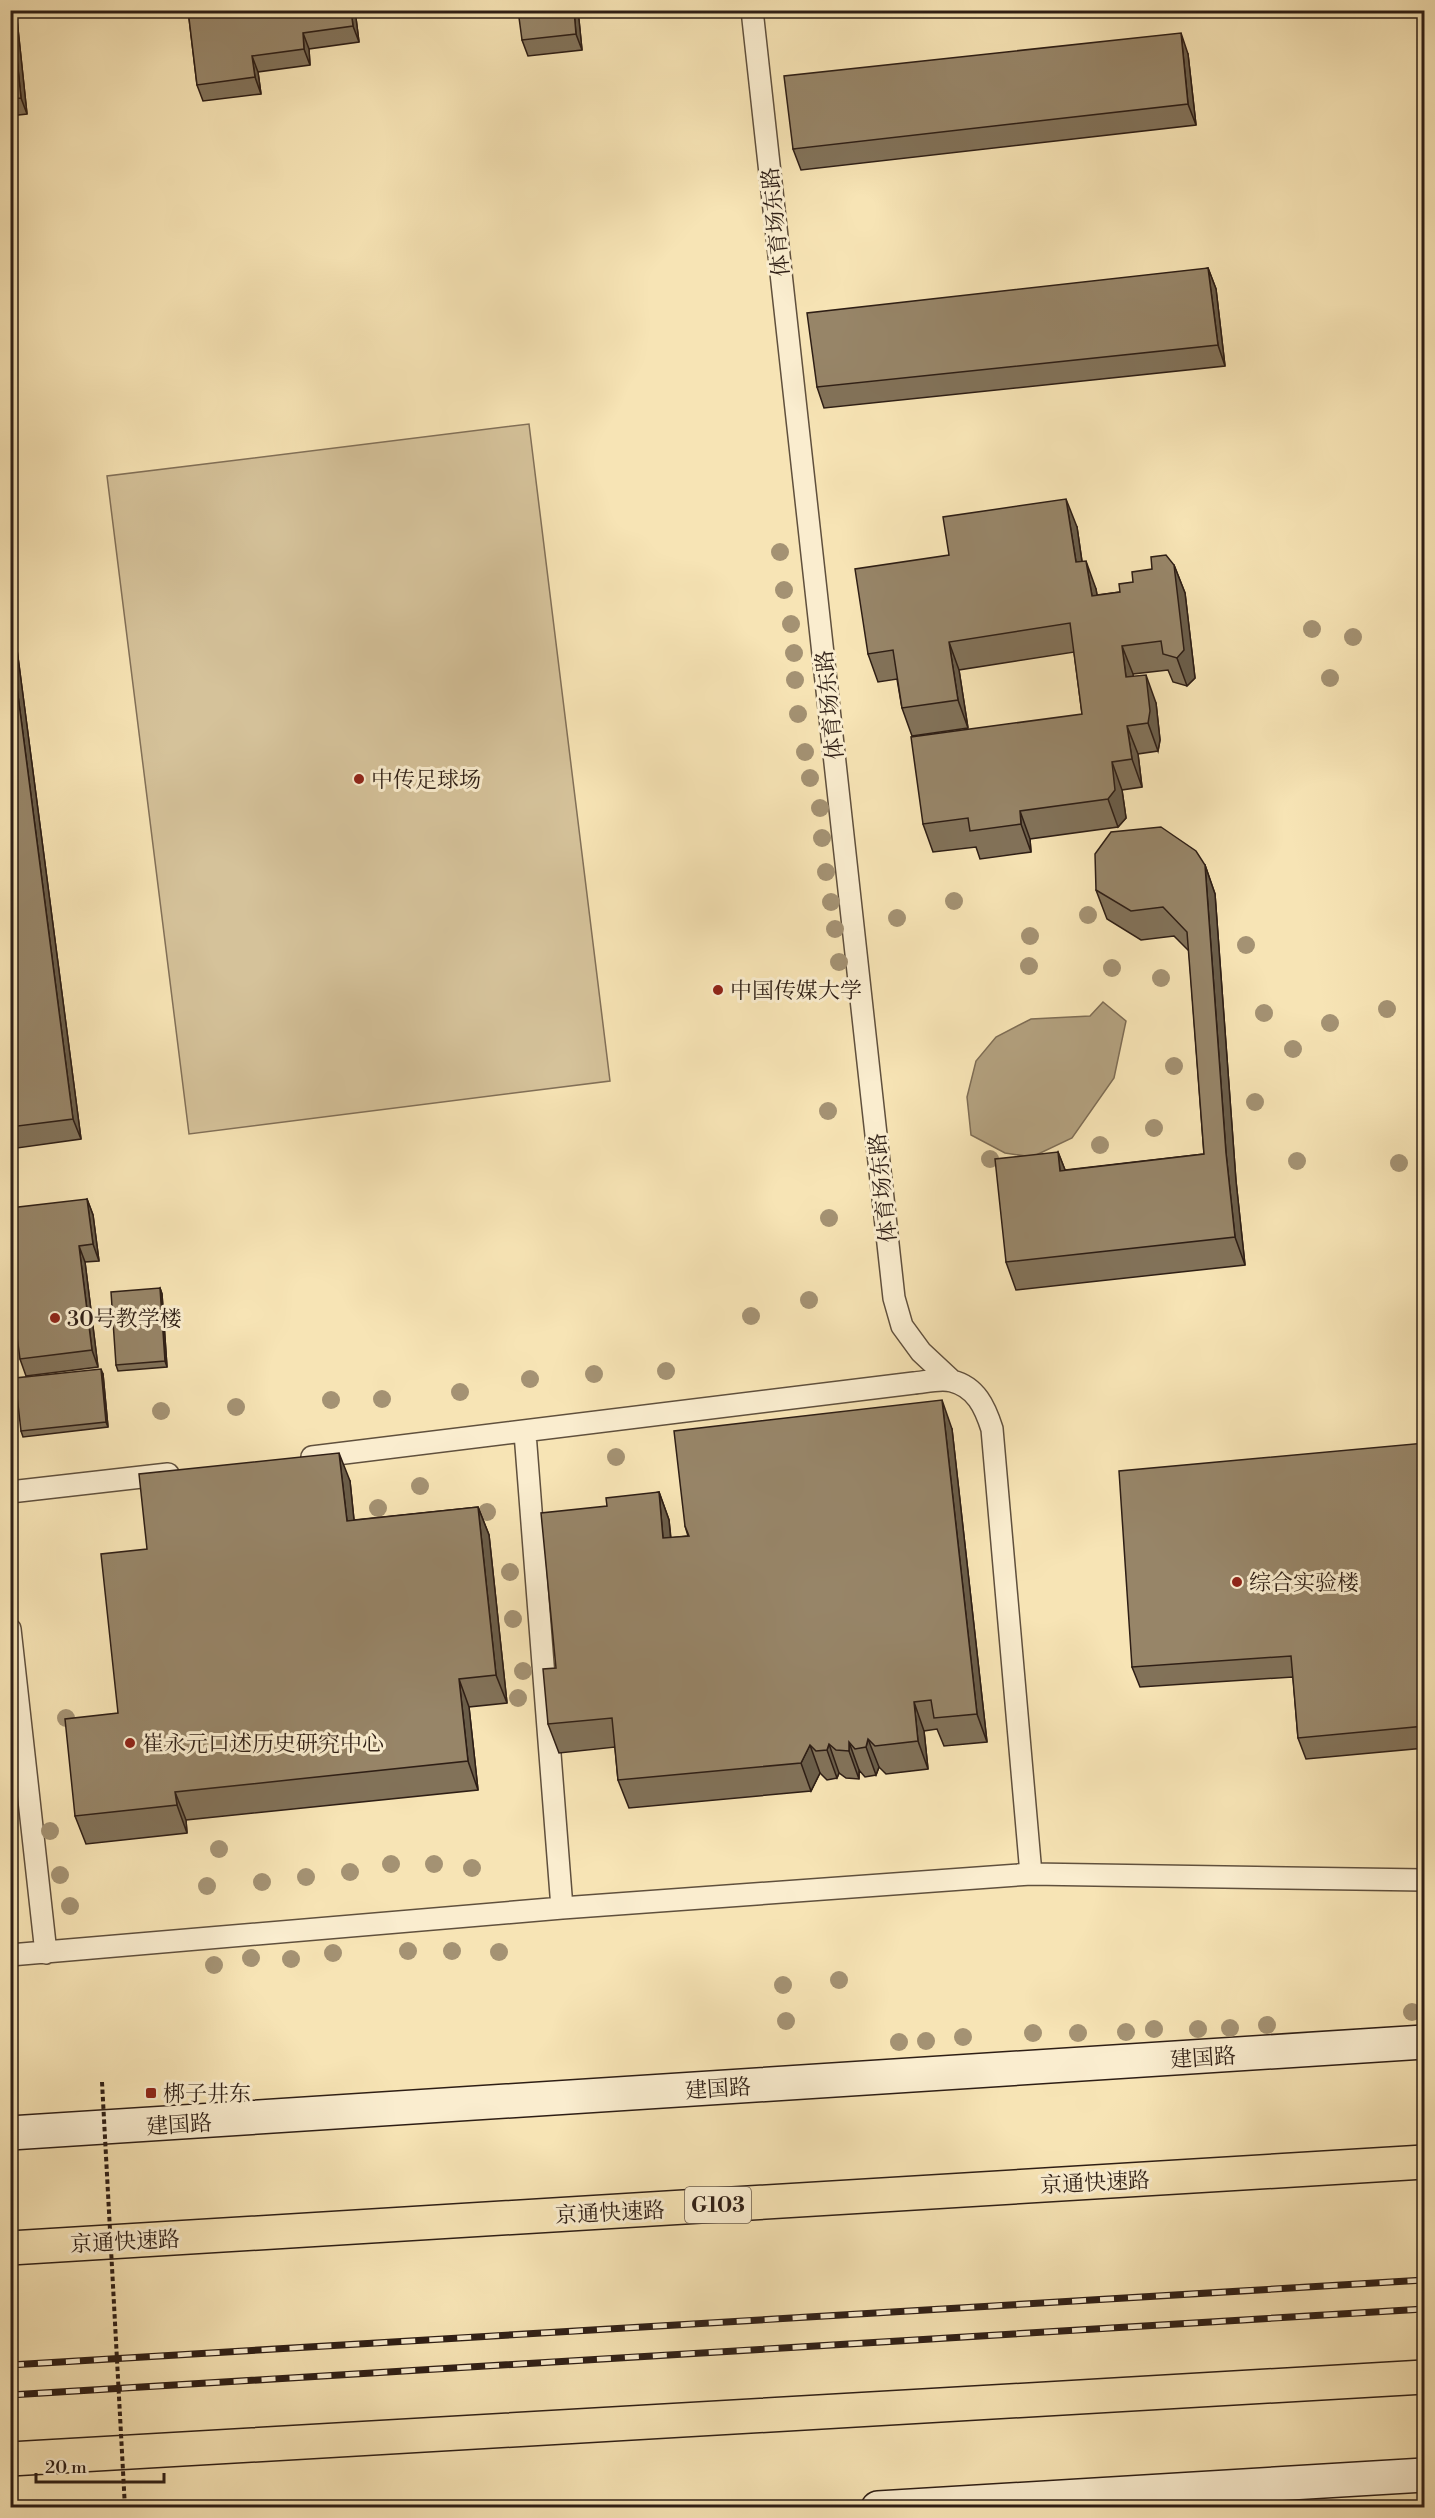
<svg xmlns="http://www.w3.org/2000/svg" width="1435" height="2518" viewBox="0 0 1435 2518" font-family="'Libre Bodoni','Noto Serif SC',serif">
<style>
.green{fill:#d5c29a;stroke:#827058;stroke-width:1.5}
.water{fill:#b3a17f;stroke:#7e6d55;stroke-width:1.5}
.lines{fill:none;stroke-linecap:round;stroke-linejoin:round}
.service-casing{stroke:#60503d;stroke-width:24}
.secondary-casing{stroke:#2e1e15;stroke-width:36}
.motorway-casing{stroke:#2e1e15;stroke-width:36}
.service{stroke:#faedcf;stroke-width:21}
.secondary{stroke:#faedcf;stroke-width:33}
.motorway{stroke:#f7e4b5;stroke-width:33}
.rail-casing{stroke:#2e1e15;stroke-width:7}
.rail{stroke:#faedcf;stroke-width:4.5;stroke-dasharray:14;stroke-linecap:butt}
.path-bridge{stroke:#2e1e15;stroke-width:4;stroke-dasharray:4.5 3;stroke-linecap:butt}
.tree{fill:#a49273}
.wall{fill:#827259;stroke:#2e1e15;stroke-width:1.5}
.shaded-wall{fill:#6a5d49;stroke:#2e1e15;stroke-width:1.5}
.building{fill:#978568;stroke:#2e1e15;stroke-width:1.5}
.poi-dot{fill:#8f2418;stroke:#faedcf;stroke-width:2}
.labels{text-anchor:middle;stroke-width:6;stroke-linejoin:round;paint-order:stroke}
.shield{fill:#faedcf;stroke:#6b5c4d;stroke-width:1.5}
.shield-label{font-size:21px;font-weight:bold;fill:#2e1e15}
.street-label{font-size:22px;fill:#2e1e15;stroke:#faedcf}
.poi-label{font-size:22px;fill:#2e1e15;stroke:#faedcf;text-anchor:start}
</style>
<rect width="100%" height="100%" fill="#f7e4b5"/>
<filter id="stains"><feTurbulence type="fractalNoise" baseFrequency=".00333" numOctaves="4"/><feColorMatrix values="0 0 0 0 .2 0 0 0 0 .09 0 0 0 0 .02 0 0 0 .5 -.17"/></filter>
<radialGradient id="worn" r=".72"><stop offset=".6" stop-color="#630" stop-opacity="0"/><stop offset="1" stop-color="#630" stop-opacity=".3"/></radialGradient>
<path class="green" d="M529,424L610,1081L189,1134L107,476Z"/>
<path class="water" d="M1103,1002L1126,1021L1114,1078L1072,1138L1032,1157L1005,1153L971,1135L967,1097L976,1061L996,1037L1031,1019L1090,1016Z"/>
<g class="lines">
<defs>
<path id="service" d="M752,10L894,1298L902,1326L921,1352L951,1380
M525,1433L562,1908
M312,1457L914,1383C925,1382 941,1378 952,1381C976,1387 985,1407 992,1429L1031,1874
M10,1492L168,1474
M10,1629L46,1953
M10,1955L562,1908L1031,1874L1424,1880"/>
<path id="secondary" d="M10,2133L1424,2042
M878,2508L1424,2475"/>
<path id="motorway" d="M10,2248L1424,2162
M10,2459L1424,2377"/>
</defs>
<use href="#service" class="service-casing"/>
<use href="#secondary" class="secondary-casing"/>
<use href="#motorway" class="motorway-casing"/>
<use href="#service" class="service"/>
<use href="#secondary" class="secondary"/>
<use href="#motorway" class="motorway"/>
<defs>
<path id="rail" d="M10,2365L1424,2280
M10,2395L1424,2309"/>
</defs>
<use href="#rail" class="rail-casing"/>
<use href="#rail" class="rail"/>
<path class="path-bridge" d="M102,2082L125,2508"/>
</g>
<g class="tree">
<circle cx="780" cy="552" r="9"/>
<circle cx="784" cy="590" r="9"/>
<circle cx="791" cy="624" r="9"/>
<circle cx="1312" cy="629" r="9"/>
<circle cx="1353" cy="637" r="9"/>
<circle cx="794" cy="653" r="9"/>
<circle cx="1330" cy="678" r="9"/>
<circle cx="795" cy="680" r="9"/>
<circle cx="798" cy="714" r="9"/>
<circle cx="805" cy="752" r="9"/>
<circle cx="810" cy="778" r="9"/>
<circle cx="820" cy="808" r="9"/>
<circle cx="822" cy="838" r="9"/>
<circle cx="826" cy="872" r="9"/>
<circle cx="954" cy="901" r="9"/>
<circle cx="831" cy="902" r="9"/>
<circle cx="1088" cy="915" r="9"/>
<circle cx="897" cy="918" r="9"/>
<circle cx="835" cy="929" r="9"/>
<circle cx="1030" cy="936" r="9"/>
<circle cx="1246" cy="945" r="9"/>
<circle cx="839" cy="962" r="9"/>
<circle cx="1029" cy="966" r="9"/>
<circle cx="1112" cy="968" r="9"/>
<circle cx="1161" cy="978" r="9"/>
<circle cx="1387" cy="1009" r="9"/>
<circle cx="1264" cy="1013" r="9"/>
<circle cx="1330" cy="1023" r="9"/>
<circle cx="1293" cy="1049" r="9"/>
<circle cx="1174" cy="1066" r="9"/>
<circle cx="1255" cy="1102" r="9"/>
<circle cx="828" cy="1111" r="9"/>
<circle cx="1154" cy="1128" r="9"/>
<circle cx="1100" cy="1145" r="9"/>
<circle cx="990" cy="1159" r="9"/>
<circle cx="1297" cy="1161" r="9"/>
<circle cx="1399" cy="1163" r="9"/>
<circle cx="829" cy="1218" r="9"/>
<circle cx="809" cy="1300" r="9"/>
<circle cx="751" cy="1316" r="9"/>
<circle cx="666" cy="1371" r="9"/>
<circle cx="594" cy="1374" r="9"/>
<circle cx="530" cy="1379" r="9"/>
<circle cx="460" cy="1392" r="9"/>
<circle cx="382" cy="1399" r="9"/>
<circle cx="331" cy="1400" r="9"/>
<circle cx="236" cy="1407" r="9"/>
<circle cx="161" cy="1411" r="9"/>
<circle cx="616" cy="1457" r="9"/>
<circle cx="420" cy="1486" r="9"/>
<circle cx="378" cy="1508" r="9"/>
<circle cx="487" cy="1512" r="9"/>
<circle cx="510" cy="1572" r="9"/>
<circle cx="513" cy="1619" r="9"/>
<circle cx="523" cy="1671" r="9"/>
<circle cx="518" cy="1698" r="9"/>
<circle cx="66" cy="1718" r="9"/>
<circle cx="50" cy="1831" r="9"/>
<circle cx="219" cy="1849" r="9"/>
<circle cx="391" cy="1864" r="9"/>
<circle cx="434" cy="1864" r="9"/>
<circle cx="472" cy="1868" r="9"/>
<circle cx="350" cy="1872" r="9"/>
<circle cx="60" cy="1875" r="9"/>
<circle cx="306" cy="1877" r="9"/>
<circle cx="262" cy="1882" r="9"/>
<circle cx="207" cy="1886" r="9"/>
<circle cx="70" cy="1906" r="9"/>
<circle cx="408" cy="1951" r="9"/>
<circle cx="452" cy="1951" r="9"/>
<circle cx="499" cy="1952" r="9"/>
<circle cx="333" cy="1953" r="9"/>
<circle cx="251" cy="1958" r="9"/>
<circle cx="291" cy="1959" r="9"/>
<circle cx="214" cy="1965" r="9"/>
<circle cx="839" cy="1980" r="9"/>
<circle cx="783" cy="1985" r="9"/>
<circle cx="1412" cy="2012" r="9"/>
<circle cx="786" cy="2021" r="9"/>
<circle cx="1267" cy="2025" r="9"/>
<circle cx="1230" cy="2028" r="9"/>
<circle cx="1154" cy="2029" r="9"/>
<circle cx="1198" cy="2029" r="9"/>
<circle cx="1126" cy="2032" r="9"/>
<circle cx="1033" cy="2033" r="9"/>
<circle cx="1078" cy="2033" r="9"/>
<circle cx="963" cy="2037" r="9"/>
<circle cx="926" cy="2041" r="9"/>
<circle cx="899" cy="2042" r="9"/>
</g>
<path class="wall" d="M10,10H16L27,114L10,116Z
M188,10H355L359,42L309,49L310,65L258,72L261,94L203,101L197,85Z
M578,10L582,50L528,56L522,40Z
M1188,54L1196,125L801,170L793,149Z
M1208,268L1216,289L1225,366L824,408L817,387Z
M1077,527L1082,561L1096,589L1097,595L1120,592L1152,569L1174,565L1185,593L1195,678L1187,686L1173,682L1168,670L1133,674V676L1156,703L1160,740L1158,751L1138,754L1142,787L1122,790L1126,818L1118,827L1030,839L1031,852L980,859L976,847L933,852L923,824L1082,714L1074,652L959,670L968,728L912,736L902,708L897,679L878,682L868,654L949,555Z
M10,596L81,1139L10,1149Z
M1205,865L1215,894L1236,1181L1245,1265L1016,1290L1006,1262L1058,1152L1065,1170L1204,1154L1189,951L1174,936L1141,940L1107,919L1096,890Z
M87,1199L93,1215L99,1261L85,1262L98,1367L26,1376L20,1359L16,1252Z
M160,1288L162,1294L167,1367L118,1371L116,1365Z
M103,1374L108,1427L23,1437L21,1431Z
M952,1429L987,1742L944,1746L937,1729L924,1731L928,1769L886,1774L879,1767L876,1775L865,1777L859,1770V1779L846,1778L839,1773L837,1778L827,1780L820,1773L811,1791L629,1808L618,1780L615,1747L559,1753L548,1724L607,1506L659,1492L669,1520L671,1538L688,1536L685,1526Z
M1425,1443V1748L1306,1759L1298,1738L1293,1677L1140,1687L1132,1667Z
M350,1481L354,1520L478,1507L489,1535L507,1703L469,1707L478,1790L186,1820L187,1833L86,1844L75,1816L118,1713L147,1549Z"/>
<path class="shaded-wall" d="M12,10H16L27,114L21,98Z
M351,10H355L359,42L353,26Z
M574,10H578L582,50L576,34Z
M303,33L309,49L310,65L304,49Z
M1181,33L1188,54L1196,125L1188,104Z
M252,56L258,72L261,94L255,77Z
M1208,268L1216,289L1225,366L1218,345Z
M1066,499L1077,527L1086,590L1076,562Z
M1086,561L1096,589L1102,624L1092,596Z
M1174,565L1185,593L1195,678L1187,686L1177,658Z
M10,596L81,1139L73,1119L10,634Z
M949,642L959,670L968,728L958,700Z
M1122,646L1133,674L1136,706L1126,677Z
M1146,675L1156,703L1160,740L1158,751L1148,723Z
M1127,726L1138,754L1142,787L1132,759Z
M1112,762L1122,790L1126,818L1118,827L1108,799Z
M1020,811L1030,839L1031,852L1021,824Z
M1205,865L1215,894L1236,1181L1245,1265L1235,1237L1226,1153Z
M1058,1152L1069,1180L1060,1171Z
M87,1199L93,1215L99,1261L93,1244Z
M79,1246L85,1262L98,1367L92,1350Z
M160,1288L162,1294L167,1367L165,1361Z
M101,1369L103,1374L108,1427L106,1422Z
M942,1400L952,1429L987,1742L977,1714Z
M339,1453L350,1481L357,1549L347,1521Z
M659,1492L669,1520L673,1566L663,1538Z
M478,1507L489,1535L507,1703L496,1675Z
M459,1679L469,1707L478,1790L468,1761Z
M914,1702L924,1731L928,1769L918,1741Z
M868,1739L879,1767L876,1775L866,1747Z
M849,1742L859,1770V1779L849,1751Z
M829,1744L839,1773L837,1778L827,1750Z
M810,1745L820,1773L811,1791L801,1763Z
M175,1792L186,1820L187,1833L177,1805Z"/>
<path class="building" d="M10,10H12L21,98L10,99Z
M188,10H351L353,26L303,33L304,49L252,56L255,77L197,85Z
M518,10H574L576,34L522,40Z
M1181,33L1188,104L793,149L784,76Z
M1208,268L1218,345L817,387L807,313Z
M1066,499L1076,562L1086,561L1092,596L1120,592L1119,584L1133,582L1132,572L1152,569L1151,557L1166,555L1174,565L1184,650L1177,658L1163,654L1161,641L1122,646L1126,677L1146,675L1150,711L1148,723L1127,726L1132,759L1112,762L1115,790L1108,799L1020,811L1021,824L970,831L968,818L923,824L911,737L1082,714L1070,623L949,642L958,700L902,708L893,650L868,654L855,569L949,555L943,517Z
M10,634L73,1119L10,1127Z
M1161,827L1196,851L1205,865L1226,1153L1235,1237L1006,1262L995,1159L1058,1152L1060,1171L1204,1154L1187,932L1163,907L1131,911L1096,890L1095,854L1111,832Z
M87,1199L93,1244L79,1246L92,1350L20,1359L10,1284V1252H16L10,1208Z
M160,1288L165,1361L116,1365L111,1292Z
M101,1369L106,1422L21,1431L15,1378Z
M942,1400L977,1714L934,1718L931,1700L914,1702L918,1741L875,1746L868,1739L866,1747L855,1749L849,1742V1751L836,1750L829,1744L827,1750L816,1751L810,1745L801,1763L618,1780L612,1718L548,1724L543,1669L556,1668L541,1513L607,1506L606,1498L659,1492L663,1538L689,1536L685,1526L674,1431Z
M1425,1443V1726L1298,1738L1291,1656L1132,1667L1119,1471Z
M339,1453L347,1521L478,1507L496,1675L459,1679L468,1761L175,1792L177,1805L75,1816L65,1719L118,1713L101,1554L147,1549L139,1474Z"/>
<g class="poi-dot">
<circle cx="359" cy="779" r="6"/>
<circle cx="718" cy="990" r="6"/>
<circle cx="55" cy="1318" r="6"/>
<circle cx="1237" cy="1582" r="6"/>
<circle cx="130" cy="1743" r="6"/>
<rect x="145" y="2087" width="12" height="12" rx="3"/>
</g>
<g class="labels">
<rect class="shield" x="685" y="2187" width="66" height="36" rx="4.5"/>
<g class="shield-label">
<text x="718" y="2212">G103</text>
</g>
<g class="street-label">
<text transform="translate(775 222) rotate(-96)" y="8">体育场东路</text>
<text transform="translate(829 705) rotate(-96)" y="8">体育场东路</text>
<text transform="translate(882 1188) rotate(-96)" y="8">体育场东路</text>
<text transform="translate(1203 2057) rotate(-4)" y="8">建国路</text>
<text transform="translate(718 2088) rotate(-4)" y="8">建国路</text>
<text transform="translate(179 2124) rotate(-4)" y="8">建国路</text>
<text transform="translate(1095 2182) rotate(-3)" y="8">京通快速路</text>
<text transform="translate(610 2212) rotate(-3)" y="8">京通快速路</text>
<text transform="translate(125 2241) rotate(-3)" y="8">京通快速路</text>
</g>
<g class="poi-label">
<text x="371" y="787">中传足球场</text>
<text x="730" y="998">中国传媒大学</text>
<text x="67" y="1326">30号教学楼</text>
<text x="1249" y="1590">综合实验楼</text>
<text x="142" y="1751">崔永元口述历史研究中心</text>
<text x="163" y="2101">梆子井东</text>
</g>
</g>
<rect width="1435" height="2518" fill="none" stroke="#f7e4b5" stroke-width="36"/>
<rect x="12" y="12" width="1411" height="2494" fill="none" stroke="#2e1e15" stroke-width="3"/>
<rect x="18" y="18" width="1399" height="2482" fill="none" stroke="#2e1e15" stroke-width="1.5"/>
<path d="M36 2473v9h128v-9" fill="none" stroke="#2e1e15" stroke-width="3"/>
<text x="45" y="2473" font-size="18" fill="#2e1e15" stroke="#faedcf" stroke-width="4.5" paint-order="stroke">20 m</text>
<rect width="100%" height="100%" filter="url(#stains)"/>
<rect width="100%" height="100%" fill="url(#worn)"/>
</svg>
